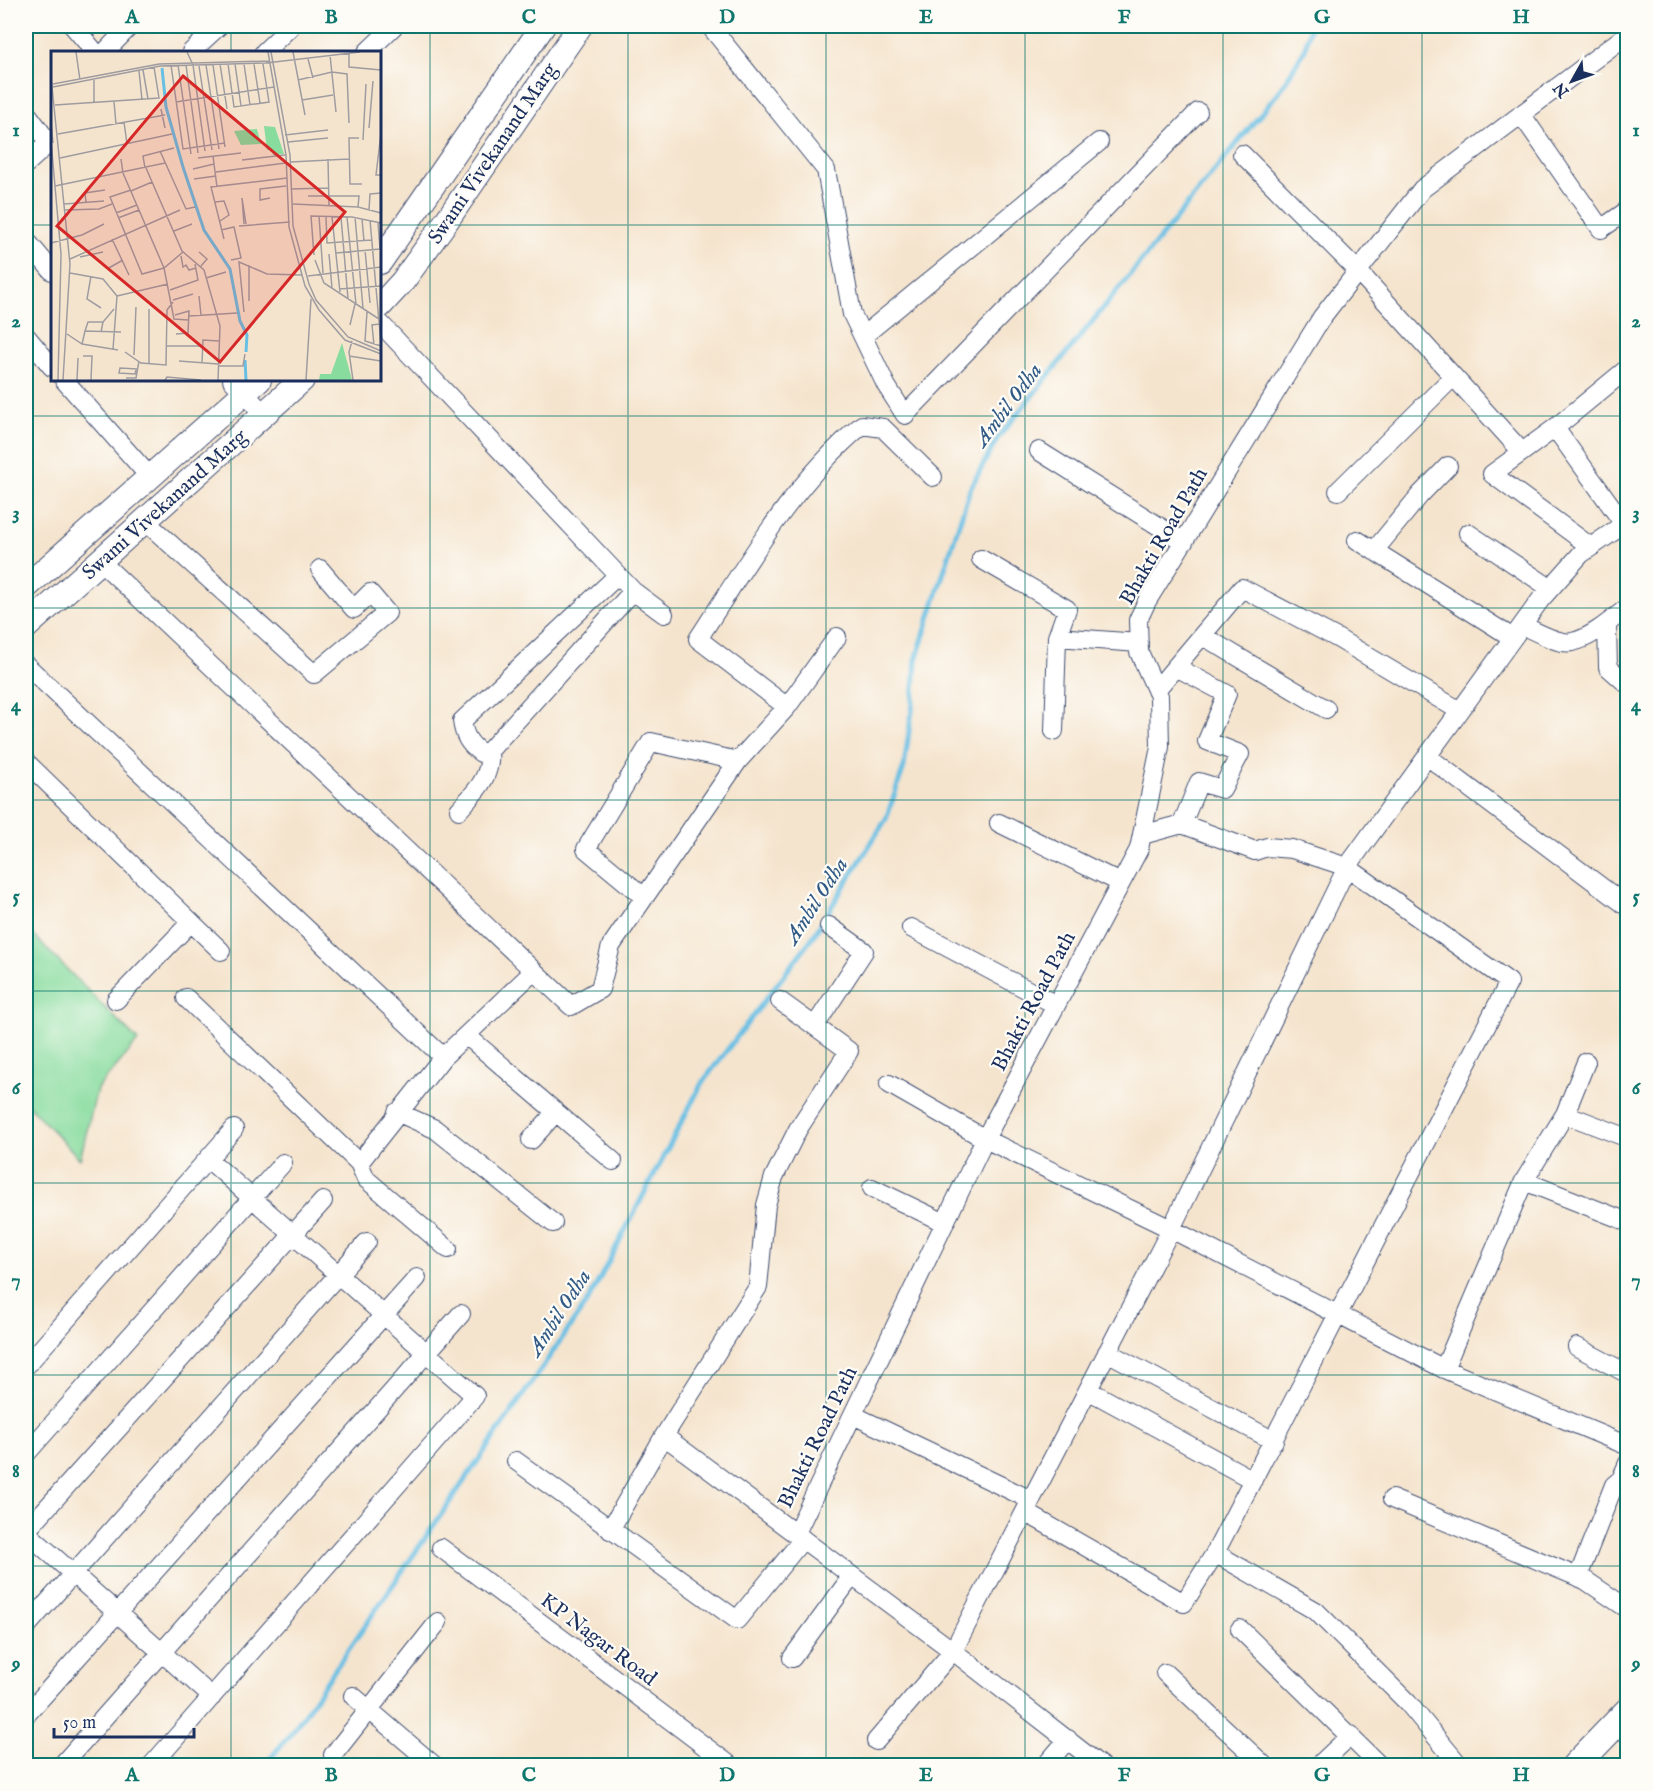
<svg xmlns="http://www.w3.org/2000/svg" width="1653" height="1791" viewBox="0 0 1653 1791" font-family="'IM FELL English',serif">
<style>
.park{fill:#87dc9e;stroke:#51867e;stroke-width:1.5}
.lines{fill:none;stroke-linecap:round;stroke-linejoin:round}
.stream{stroke:#67bfe4;stroke-width:5}
.minor-casing{stroke:#3c4a6f;stroke-width:20}
.major-casing{stroke:#3c4a6f;stroke-width:26}
.highway-casing{stroke:#3c4a6f;stroke-width:29}
.minor{stroke:#fff;stroke-width:18}
.major{stroke:#fff;stroke-width:24}
.highway{stroke:#fff;stroke-width:27}
.grid{fill:none;stroke:#0f766e;stroke-width:1.5;stroke-opacity:0.55}
.labels{text-anchor:middle;stroke-width:4.5;stroke-linejoin:round;paint-order:stroke}
.street-label{font-size:21px;fill:#1b2f5e;stroke:#fdfcf7}
.water-label{font-size:22px;font-style:italic;fill:#325a86;stroke:#fdfcf7}
.inset-river{fill:none;stroke:#67bfe4;stroke-width:3}
.inset-road{fill:none;stroke:#9e9ca1;stroke-width:1.5}
.view{fill:#d62828;fill-opacity:0.15;stroke:#d62828;stroke-width:3}
.inset-edge{fill:none;stroke:#1b2f5e;stroke-width:3}
.neatline{fill:none;stroke:#0f766e;stroke-width:2}
.grid-label{font-size:20px;text-anchor:middle;font-weight:bold;fill:#0f766e}
</style>
<rect width="100%" height="100%" fill="#fdfcf7"/>
<filter id="ink" filterUnits="userSpaceOnUse"><feTurbulence type="fractalNoise" baseFrequency=".0167" numOctaves="2"/><feDisplacementMap in="SourceGraphic" scale="12" xChannelSelector="R" yChannelSelector="G"/><feConvolveMatrix kernelMatrix="1 2 1 2 8 2 1 2 1" color-interpolation-filters="sRGB"/></filter>
<filter id="wash" filterUnits="userSpaceOnUse"><feTurbulence type="fractalNoise" baseFrequency=".008" numOctaves="4" result="noise"/><feDisplacementMap in="SourceGraphic" scale="24" xChannelSelector="R" yChannelSelector="G"/><feGaussianBlur stdDeviation="1.35" result="paint"/><feColorMatrix in="noise" values="0 0 0 0 0 0 0 0 0 0 0 0 0 0 0 0 0 1.4 0 .05"/><feComposite in="paint" operator="in"/></filter>
<g filter="url(#wash)">
<rect width="100%" height="100%" fill="#f5e4cd"/>
<path class="park" d="M26,928L138,1041L97,1089L80,1159L26,1103Z"/>
<g class="lines">
<path class="stream" d="M264,1766L292,1732L589,1299L702,1083L812,938L886,819L904,767L913,703L916,660L970,489L997,439L1281,89L1305,49L1310,26"/>
</g>
</g>
<g filter="url(#ink)">
<g class="lines">
<defs>
<path id="minor" d="M73,26L95,52
M710,26L826,170L852,314L886,385L905,415L1198,112
M105,52L130,26
M191,52L219,26
M264,52L291,26
M367,52L394,26
M26,112L52,147
M1521,114L1601,229L1628,210
M1242,154L1358,271L1522,452
M26,164L49,143
M26,240L52,271
M380,323L633,591L664,614
M26,336L52,367
M863,336L1099,142
M64,380L149,476
M232,380L264,414
M1039,451L1184,542
M1338,491L1453,377
M145,521L314,674L387,613L370,593L354,609L320,569
M1468,533L1550,588
M1357,540L1513,638
M1591,547L1492,474L1555,428L1628,368
M1374,551L1420,495L1448,466
M981,559L1067,609L1057,637
M100,561L571,1006L600,989L611,946L738,761L787,707L837,637
M618,575L462,721C464,736 469,744 481,753L489,751L633,591
M1607,624L1608,667L1626,683
M1523,626C1536,631 1558,645 1572,642C1590,639 1614,618 1628,607
M1203,636L1326,709
M26,665L443,1057
M1176,667L1227,694L1207,741L1240,754L1222,789L1199,782L1182,824
M1156,690L1242,588L1337,638L1460,711
M787,707L698,639C747,564 793,483 862,425L883,428L933,477
M1054,731L1057,637L1139,643
M1427,756L1628,907
M26,762L221,951
M459,810C475,792 492,777 489,751
M999,823L1121,883
M644,897L586,849L651,742L738,761
M911,928L1056,1005
M186,998L359,1163L366,1179L448,1249
M116,1000L191,922
M815,1026L864,951L829,926
M466,1035L613,1161
M889,1084L985,1139L1171,1229L1444,1369L1628,1446
M397,1112L435,1129L553,1223
M1565,1114L1628,1138
M531,1140L556,1112
M359,1163L443,1057L534,971
M1524,1181L1628,1222
M872,1188L945,1223
M1577,1347L1628,1374
M1107,1352L1274,1441
M26,1366L234,1129
M1444,1369L1524,1181L1565,1114L1586,1062
M1088,1390L1253,1480
M853,1415L1031,1500
M664,1436L953,1651L1101,1766
M26,1454L283,1163
M516,1461L737,1620L803,1539
M1392,1499L1585,1580L1628,1609
M1025,1512L1184,1603L1215,1553L1509,982L1347,867L1292,849L1267,847L1255,851L1182,824L1142,835
M610,1530L664,1436L758,1287L766,1205L774,1177L798,1129L849,1051L780,1001
M26,1531L323,1201
M26,1532L212,1697
M796,1533L985,1139L1139,849L1160,747L1159,696L1139,652L1138,620L1147,601L1322,317L1422,189L1628,34
M441,1548L731,1766
M1215,1553L1316,1611L1408,1703L1460,1766
M1578,1577L1614,1485L1621,1479L1628,1463
M26,1627L367,1242
M1240,1629L1380,1766
M792,1658L852,1576
M1165,1673L1265,1766
M353,1696L435,1766
M26,1715L417,1278
M876,1741L953,1651L1171,1229L1347,867L1541,599L1581,554L1624,524L1555,428
M333,1755L438,1622
M61,1766L461,1314
M151,1766L475,1396L208,1159
M1045,1766L1068,1739
M1318,1766L1351,1735"/>
<path id="major" d="M380,262L543,26
M380,306L403,281L445,223L580,26
M26,587L259,380
M26,627L302,380"/>
<path id="highway" d="M1575,1766L1628,1711"/>
</defs>
<use href="#minor" class="minor-casing"/>
<use href="#major" class="major-casing"/>
<use href="#highway" class="highway-casing"/>
<use href="#minor" class="minor"/>
<use href="#major" class="major"/>
<use href="#highway" class="highway"/>
</g>
</g>
<path class="grid" d="M231,26V52M430,26V1766M628,26V1766M826,26V1766M1025,26V1766M1223,26V1766M1422,26V1766M26,225H52M380,225H1628M231,380V1766M26,416H1628M26,608H1628M26,800H1628M26,991H1628M26,1183H1628M26,1375H1628M26,1566H1628"/>
<g class="labels">
<g class="street-label">
<text transform="translate(492 153) rotate(-56)" y="7">Swami Vivekanand Marg</text>
<text transform="translate(164 504) rotate(-42)" y="7">Swami Vivekanand Marg</text>
<text transform="translate(1163 536) rotate(-60)" y="7">Bhakti Road Path</text>
<text transform="translate(1033 1001) rotate(-62)" y="7">Bhakti Road Path</text>
<text transform="translate(817 1437) rotate(-64)" y="7">Bhakti Road Path</text>
<text transform="translate(599 1639) rotate(37)" y="7">KP Nagar Road</text>
</g>
<g class="water-label">
<text transform="translate(1007 404) rotate(-53)" y="8">Ambil Odha</text>
<text transform="translate(815 900) rotate(-57)" y="8">Ambil Odha</text>
<text transform="translate(558 1312) rotate(-57)" y="8">Ambil Odha</text>
</g>
</g>
<g transform="translate(51 51)">
<rect width="330" height="330" fill="#f5e4cd"/>
<path d="M213,75L224,76L233,103L222,104L221,99H216Z" fill="#87dc9e"/>
<path d="M206,78L210,93L190,94L183,80ZM291,292L301,329H268L269,323H280Z" fill="#87dc9e"/>
<path class="inset-river" d="M111,17L115,56L132,116L153,179L179,218L189,270L196,284L195,301M194,309L195,329"/>
<path class="inset-road" d="M25,1L29,29M136,1L142,14L154,100M217,1L235,104L238,176L254,235L268,259L294,289L330,303M220,1L239,104L242,175L258,233L265,249L297,286L330,300M242,1L254,64M298,2V16L330,19M279,4L285,61M257,8L262,27M169,13L176,58M177,13L183,56L218,51L212,13M184,13L190,55M193,13L199,54M203,13L209,52M120,14L132,98L174,92M127,14L140,103M135,14L147,102M155,14L168,98M162,14L174,96M148,15L161,99M92,19L97,48M88,20L91,49M0,26L19,213L12,329M43,28V52M247,29L281,21L296,23L298,72M2,33L108,13L218,10M2,36L109,15L215,12L309,1M251,49L282,44M63,51L65,73M125,51L223,36M4,54L108,47L103,16M110,58L114,77M73,71L76,93M0,72L2,92M318,77L322,30M330,82L325,124H330M7,83L114,64M234,84L277,79M308,87H298L299,133H311M312,89L315,33M0,90L10,203L7,329M237,91L277,87M109,100L135,158L144,156M162,105L166,136M9,107L121,83M147,107L190,102M70,108L72,122L113,217L123,268L137,269M277,108L278,155M191,109L234,104M239,111L298,108M94,117L92,105L123,97M95,117L131,200L153,219L169,275L167,329M142,118L163,113M165,121L235,112M143,128L165,125M4,135L114,112M240,138L277,137M80,139L59,146L91,223L113,217L132,201M80,140L101,131M257,145H308L307,156M219,147L209,149V138L235,135M35,151L34,142L54,139M164,151L173,150L178,164L169,170M13,153L53,150M242,153L307,156L330,162M14,159L48,158L61,153M318,159L319,143L330,142M65,162L86,154M268,165L272,222M275,166L276,192L321,189M281,166L289,241M290,166L297,248M296,166L305,253M304,166L312,257M67,167L88,159M311,168L313,190M319,169L330,293M193,173L191,147L195,173M188,175L239,171M170,179L183,176L190,207L180,209M123,180L141,173M61,188L78,224M173,188L160,136L236,127M0,192L31,184L53,173M314,199L319,252M148,201L156,208L150,215M285,202L329,198L327,172M278,203L281,237M263,204L260,165L301,166L330,172M130,205L132,216L135,214L138,219L145,217M29,206L52,201M19,208L129,159M264,209L273,232L328,268M56,218L72,209M19,222L52,228L66,245M40,225L36,248L50,257M257,225L330,216M155,227L175,221M288,238L330,235M119,239L147,229L144,213M66,245L117,233M148,245L150,264M122,249L142,243M198,250V214M98,258V313M193,261L188,211L216,223L251,224M316,261L314,290L330,295M124,264L138,260L137,282L125,283M138,265L186,262M299,274L304,253M34,280L37,271H52M50,281L52,271L63,258M16,283L31,293L67,299M301,290L298,301L302,329M31,293L34,280L70,281M323,294L321,274L328,273M115,295H151M62,298L66,245M74,301L90,312L115,314L116,259L122,251M83,304L85,256M32,305H41L40,329M298,305L330,310M128,310L167,313M151,312L152,289L168,290M167,315H192L194,303M85,319L84,323L68,322L69,317L87,318M75,327H85L88,310M26,329L27,307M114,329L116,326L150,329M255,329L260,248"/>
<path class="view" d="M132,25L294,161L169,311L6,175Z"/>
<rect width="330" height="330" class="inset-edge"/>
</g>
<rect width="1653" height="1791" fill="none" stroke="#fdfcf7" stroke-width="66"/>
<g transform="translate(1572 81) rotate(230)" stroke="#fdfcf7" stroke-width="4.5" paint-order="stroke">
<path d="M0-4.5L10 22L0 15L-10 22Z" fill="#1b2f5e"/>
<text y="-9" font-size="16" font-weight="bold" text-anchor="middle" fill="#1b2f5e">N</text>
</g>
<path d="M54 1728v9h140v-9" fill="none" stroke="#1b2f5e" stroke-width="3"/>
<text x="63" y="1728" font-size="18" fill="#1b2f5e" stroke="#fdfcf7" stroke-width="4.5" paint-order="stroke">50 m</text>
<rect x="33" y="33" width="1587" height="1725" class="neatline"/>
<g class="grid-label">
<text x="132" y="23">A</text>
<text x="331" y="23">B</text>
<text x="529" y="23">C</text>
<text x="727" y="23">D</text>
<text x="926" y="23">E</text>
<text x="1124" y="23">F</text>
<text x="1322" y="23">G</text>
<text x="1521" y="23">H</text>
<text x="16" y="136">1</text>
<text x="1636" y="136">1</text>
<text x="16" y="327">2</text>
<text x="1636" y="327">2</text>
<text x="16" y="519">3</text>
<text x="1636" y="519">3</text>
<text x="16" y="711">4</text>
<text x="1636" y="711">4</text>
<text x="16" y="902">5</text>
<text x="1636" y="902">5</text>
<text x="16" y="1094">6</text>
<text x="1636" y="1094">6</text>
<text x="16" y="1286">7</text>
<text x="1636" y="1286">7</text>
<text x="16" y="1477">8</text>
<text x="1636" y="1477">8</text>
<text x="16" y="1669">9</text>
<text x="1636" y="1669">9</text>
<text x="132" y="1781">A</text>
<text x="331" y="1781">B</text>
<text x="529" y="1781">C</text>
<text x="727" y="1781">D</text>
<text x="926" y="1781">E</text>
<text x="1124" y="1781">F</text>
<text x="1322" y="1781">G</text>
<text x="1521" y="1781">H</text>
</g>
</svg>
